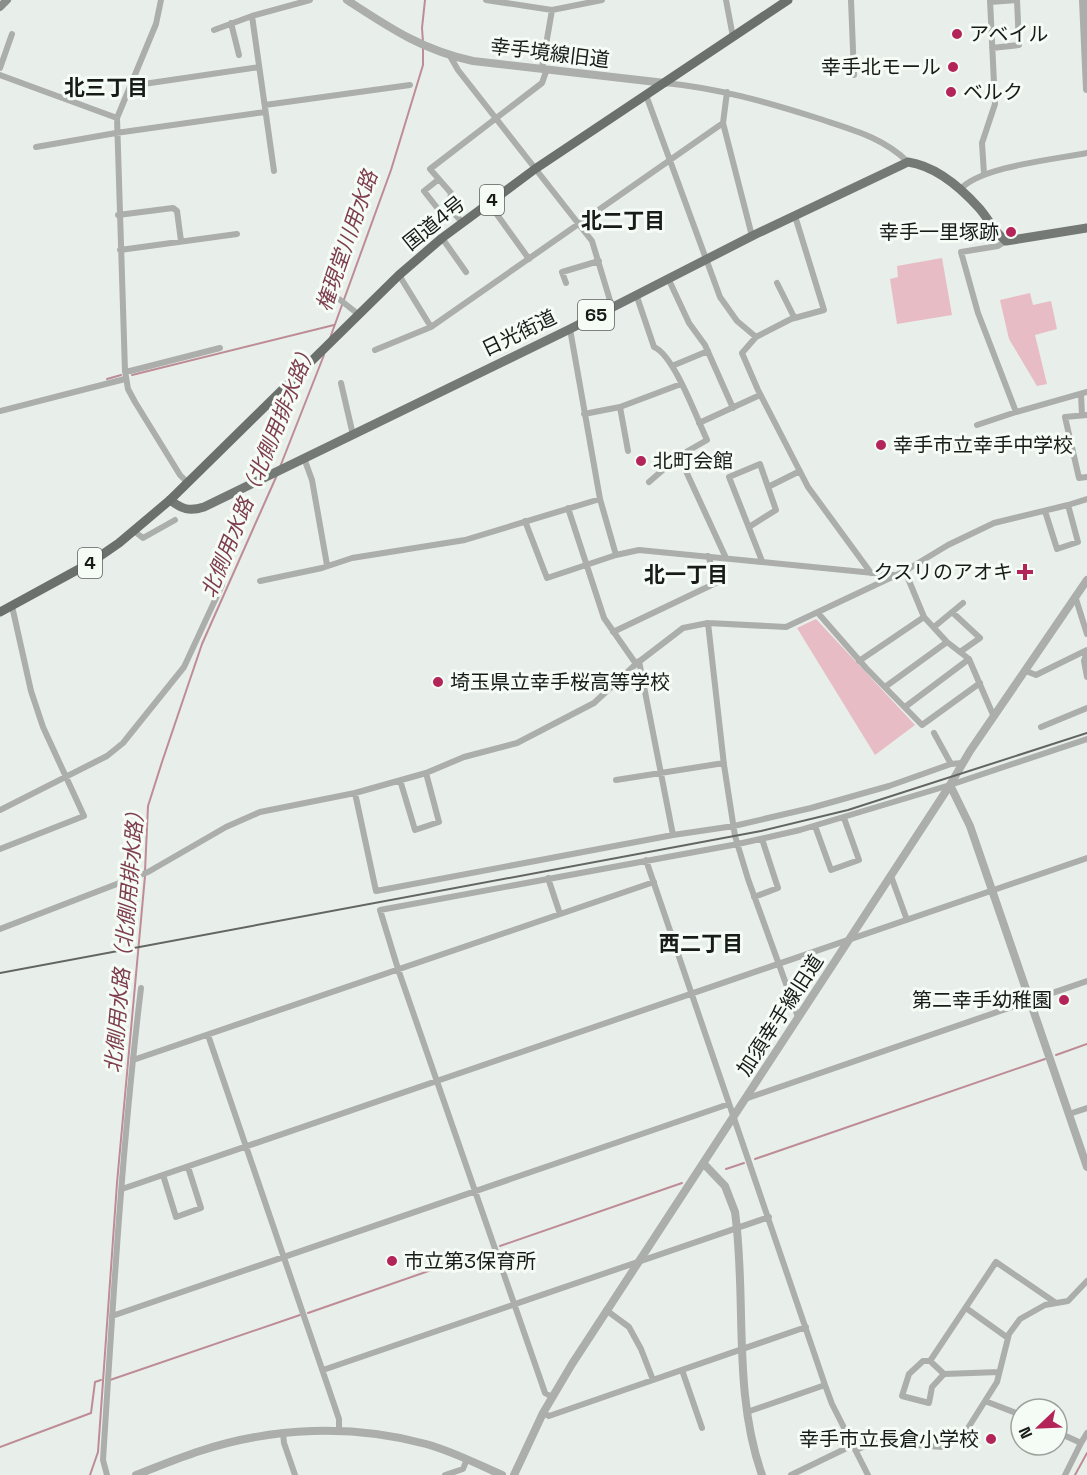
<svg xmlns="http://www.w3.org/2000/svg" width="1087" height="1475" viewBox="0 0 1087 1475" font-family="'Space Grotesk','Noto Sans JP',sans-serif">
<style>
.green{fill:#e8bcc5}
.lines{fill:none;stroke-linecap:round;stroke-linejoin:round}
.stream{stroke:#be8c96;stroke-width:2}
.minor{stroke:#abaeab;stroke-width:6}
.tertiary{stroke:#abaeab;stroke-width:8}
.secondary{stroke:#8b8f8c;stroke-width:8}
.primary{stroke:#757975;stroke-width:9}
.trunk{stroke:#6b706c;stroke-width:9}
.rail{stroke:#626562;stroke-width:2}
.poi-dot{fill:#b32458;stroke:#f5fcf6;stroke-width:2}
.labels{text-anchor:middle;stroke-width:6;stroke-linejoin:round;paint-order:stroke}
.shield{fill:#f5fcf6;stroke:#5b5e5b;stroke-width:1.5}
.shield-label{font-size:18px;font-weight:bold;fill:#191b19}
.poi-label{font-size:20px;fill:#191b19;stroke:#f5fcf6;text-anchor:start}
.street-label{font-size:20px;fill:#191b19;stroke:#f5fcf6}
.neighbourhood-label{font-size:21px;font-weight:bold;fill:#191b19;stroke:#f5fcf6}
.water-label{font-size:21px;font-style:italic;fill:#7e3d4e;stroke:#f5fcf6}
</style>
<rect width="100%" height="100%" fill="#e8eee9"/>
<path class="green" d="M942,258L952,315L897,324L890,279L898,277L897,266Z
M1030,293L1033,305L1051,301L1057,329L1035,335L1047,384L1037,386L1009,339L1000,300Z
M816,619L915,725L875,755L797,628Z"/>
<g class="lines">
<path class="stream" d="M423,42L422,28L425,0
M330,338L391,170L423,65V48
M132,375L334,325
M107,379L121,375
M280,467L324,355
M145,871L148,806L162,762L202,644L277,475
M1056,1055L1087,1044
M755,1159L1045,1059
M726,1169L744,1163
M500,1246L682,1183
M308,1313L489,1250
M110,1380L300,1315
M0,1447L91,1413L95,1382L101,1380
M90,1475L98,1452L117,1183L145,876
M1075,1475L1087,1453"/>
<path class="minor" d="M161,0L156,24L117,118L125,371L128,389L135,402L180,475L187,482
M486,0L552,10L542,68
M726,0L733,37
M851,0L854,75
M990,2L1017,0L1019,45L992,48
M552,10L602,0
M252,16L274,171
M231,23L239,55
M214,30L252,16L310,0
M450,56L458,70L592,241L612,307
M0,68L12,34
M0,75L117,118
M665,83C717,88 767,102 817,118C850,129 883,137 908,162
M130,86L259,67
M646,95L720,297L737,321L756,337L791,319L824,310L795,216
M265,105L410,85
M723,123L752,236
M36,147L116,133L265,112
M984,174L982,143L995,104L990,0
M439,179L424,191L442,214L449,208L462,222
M960,190C978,167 1056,159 1087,153
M488,202L529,259
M449,208L451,193L430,169L542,83L547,69
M118,215L173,208L177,211L181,241
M442,238L466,272
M1006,241L998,246L961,252L978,313L1016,412L1087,392
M120,250L237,234
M399,275L431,327
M668,278L689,323L705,345L733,408
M566,283L562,272L599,261
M777,283L794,317
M636,294L654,347C674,355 697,419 707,440L679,456L649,482
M339,299L358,314
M570,329L600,499L616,555
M756,337L742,353L758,390L808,487L871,573
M375,350L431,327L723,123L727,92
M672,366L708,351
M125,371H130L220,348
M341,383L353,435
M1081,394L1082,415
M0,411L125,379
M584,414L620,407
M1087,415L1065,417L1079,478L1087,477
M699,423L760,395
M977,425L1016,412
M628,451L620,407L681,384
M679,456L726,558
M304,458L312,480L327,565
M768,487L800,471
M568,508L604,618L636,664
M1045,511L1057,549L1078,542L1068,505
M525,521L547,578L616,555L639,550L894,575
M749,527L776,510L760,464L729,477L762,561
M134,531L143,538L175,520
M905,571L924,617L947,642L969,659L994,717
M260,581L322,568L352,558L465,540L600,499
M1075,596L1087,634
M952,612L980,638L960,652
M818,613L866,668L922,725L980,683
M708,623L724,765L735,836L748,879L798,1017
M934,627L963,603
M613,632L718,582L708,556
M1087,652L1084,661L1087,677
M639,661L673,835
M859,661L924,617
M1026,671L1036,675L1087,650
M885,687L947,642
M905,707L969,659
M1041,727L1087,708
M934,733L951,764L962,763
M400,780L415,830L439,822L426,773
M616,780L724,763
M355,793L376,891L673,835L734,826L811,808L889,786L951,764
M0,810L107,756L123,743L184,667L222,585
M815,826L831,870L859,860L844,818
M0,849L84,816L43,727L31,691L12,606
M646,860L825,1385L832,1404L868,1475
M891,876L907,920
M548,878L560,914
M754,897L778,888L762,839
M0,929L148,872L226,827L260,812L355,793L426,773L464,757L517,743L594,703L636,664L683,628L708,623L786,627L905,571L948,545L994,523L1068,505L1087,499
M208,1035L339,1419V1431
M133,1058L136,1059L654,882
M745,1099L1087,981
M1069,1114L1087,1108
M163,1175L176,1217L201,1208L188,1167
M122,1189L1087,858
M966,1308L1008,1338
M606,1310L629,1327L641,1349L653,1380
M112,1316L729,1104
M930,1361L996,1262L1056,1303
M323,1370L769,1217
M682,1370L702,1428
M944,1374L932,1387L929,1403L902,1396L909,1374L923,1361H930L944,1374L999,1372
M552,1397L545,1393L543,1387L398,969L380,910L738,844L800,830L950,785L1087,739
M985,1401L997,1382L1009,1334L1020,1319L1045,1305L1068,1301L1087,1281
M747,1412L825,1385
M543,1413L549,1416L806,1327
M1057,1432L1081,1443L1065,1475
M283,1433L284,1443L295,1475
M1081,1443L1087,1433
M856,1450L875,1442L943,1447L963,1436L985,1401L1021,1415
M107,1475L103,1460C113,1302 122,1145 141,988
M445,1475L463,1469L467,1459
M791,1475L853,1445"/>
<path class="tertiary" d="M347,0C390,28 422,50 473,61L665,83
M1083,0L1087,89
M950,785L970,826L1087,1167
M704,1164L725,1186L735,1212C747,1300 732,1390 762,1475
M136,1475C157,1467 178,1458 200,1451C273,1427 352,1424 426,1444C452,1451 477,1464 502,1475
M514,1475L543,1413L572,1364L950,785L970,751L1087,580"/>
<path class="secondary" d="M0,7L7,0"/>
<path class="primary" d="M170,500C182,509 189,512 204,507L570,329L756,234L908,162C935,166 961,188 979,208C988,218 995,233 1006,241L1087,228"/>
<path class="trunk" d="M0,612L90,563L119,543L170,500L399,275L442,238L535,169L788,0"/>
<path class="rail" d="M0,973L761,831L848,810L1087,733"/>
</g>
<g class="poi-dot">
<circle cx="957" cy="34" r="6"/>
<circle cx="953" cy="67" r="6"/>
<circle cx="951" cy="92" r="6"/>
<circle cx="1011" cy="232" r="6"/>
<circle cx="881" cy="445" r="6"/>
<circle cx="641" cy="461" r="6"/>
<path d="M1022 563h6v6h6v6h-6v6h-6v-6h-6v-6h6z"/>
<circle cx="438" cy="682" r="6"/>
<circle cx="1064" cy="1000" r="6"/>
<circle cx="392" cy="1261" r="6"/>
<circle cx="991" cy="1439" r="6"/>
</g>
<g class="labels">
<g class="shield">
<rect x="480" y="185" width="24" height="30" rx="4.5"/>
<rect x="578" y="300" width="36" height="30" rx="4.5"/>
<rect x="78" y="548" width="24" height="30" rx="4.5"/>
</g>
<g class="shield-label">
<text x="492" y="206">4</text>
<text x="596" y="321">65</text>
<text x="90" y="569">4</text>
</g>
<g class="poi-label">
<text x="969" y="41">アベイル</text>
<text x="941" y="74" text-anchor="end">幸手北モール</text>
<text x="963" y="99">ベルク</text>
<text x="999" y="239" text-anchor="end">幸手一里塚跡</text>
<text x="893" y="452">幸手市立幸手中学校</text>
<text x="653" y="468">北町会館</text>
<text x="1013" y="579" text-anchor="end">クスリのアオキ</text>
<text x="450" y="689">埼玉県立幸手桜高等学校</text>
<text x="1052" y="1007" text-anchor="end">第二幸手幼稚園</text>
<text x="404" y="1268">市立第3保育所</text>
<text x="979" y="1446" text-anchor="end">幸手市立長倉小学校</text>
</g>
<g class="street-label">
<text transform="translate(550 53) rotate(7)" y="7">幸手境線旧道</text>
<text transform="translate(434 223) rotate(-39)" y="7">国道4号</text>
<text transform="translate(519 333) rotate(-26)" y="7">日光街道</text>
<text transform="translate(780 1015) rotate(-57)" y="7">加須幸手線旧道</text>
</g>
<g class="neighbourhood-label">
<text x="106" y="95">北三丁目</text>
<text x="623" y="228">北二丁目</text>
<text x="686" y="582">北一丁目</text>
<text x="701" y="951">西二丁目</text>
</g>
<g class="water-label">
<text transform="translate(347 241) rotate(-71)" y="7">権現堂川用水路</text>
<text transform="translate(259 470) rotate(-68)" y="7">北側用水路（北側用排水路）</text>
<text transform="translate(125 937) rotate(-85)" y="7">北側用水路（北側用排水路）</text>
</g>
</g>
<g transform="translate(1039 1427) rotate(247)"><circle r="28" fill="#f5fcf6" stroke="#9da29e" stroke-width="1.5"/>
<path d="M0-4.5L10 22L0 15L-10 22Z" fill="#b32458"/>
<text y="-9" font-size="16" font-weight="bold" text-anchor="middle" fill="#191b19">N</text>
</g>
</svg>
